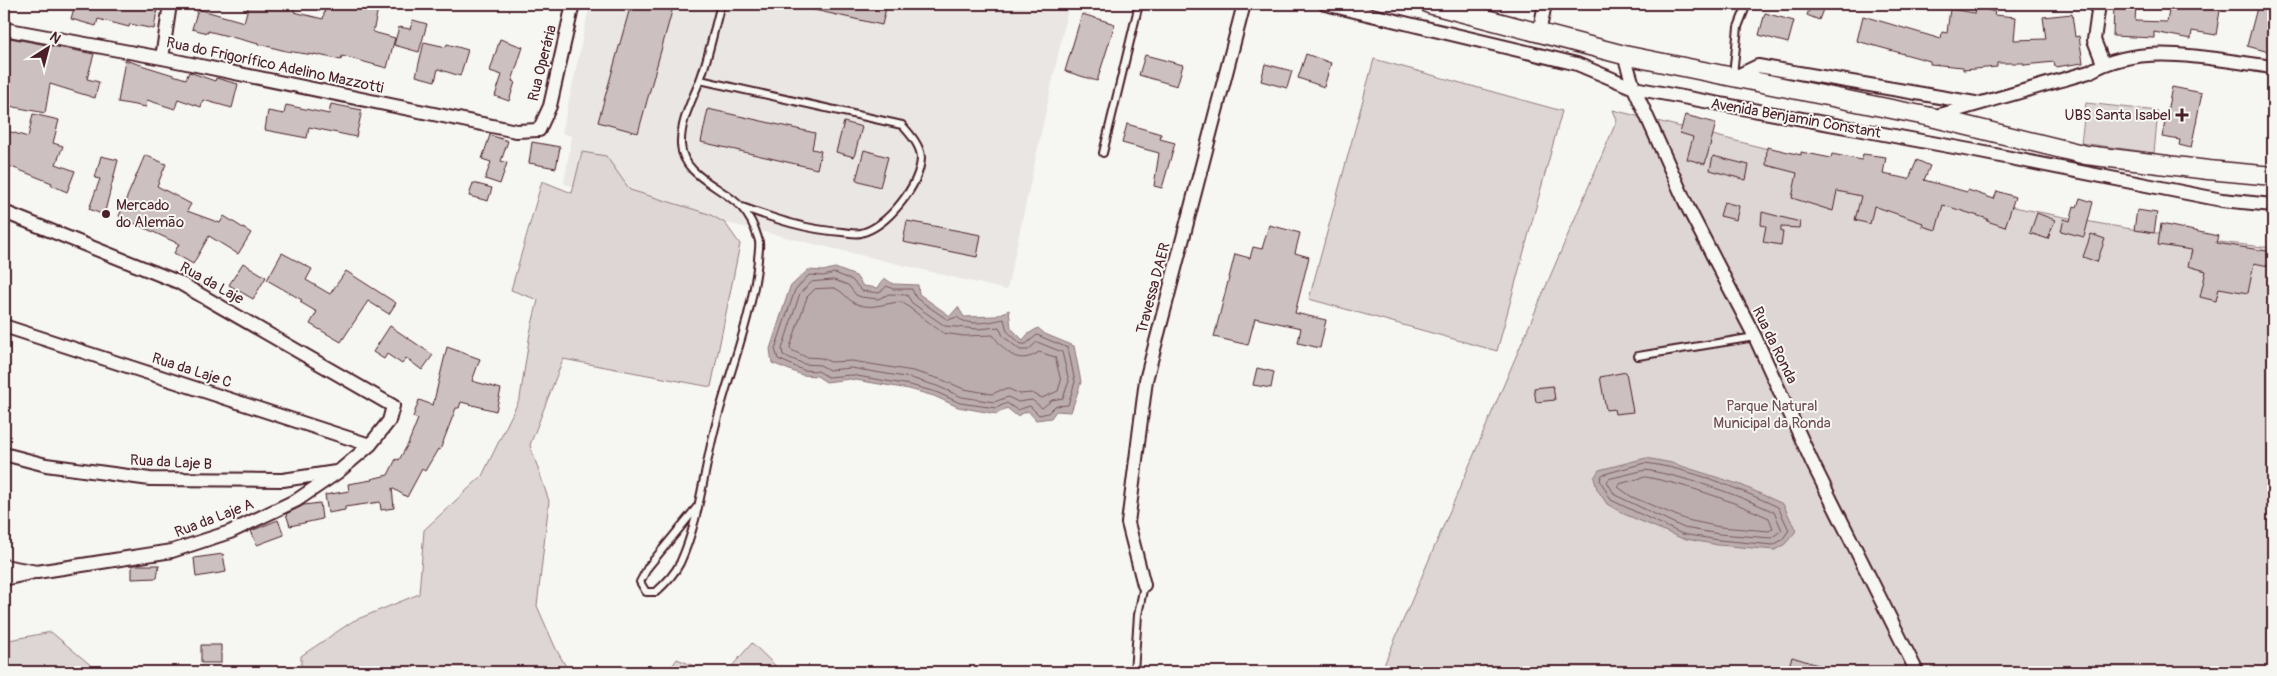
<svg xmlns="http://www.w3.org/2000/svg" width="2277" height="676" viewBox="0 0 2277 676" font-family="Pangolin,sans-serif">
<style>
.built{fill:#e9e6e3}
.green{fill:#ddd6d5;stroke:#947a80}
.water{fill:#bbadae;stroke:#8e747a}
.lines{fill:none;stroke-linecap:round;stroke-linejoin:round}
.shore{stroke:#77585f;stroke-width:1}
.building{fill:#ccc1c0;stroke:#4a1f2b}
.lane-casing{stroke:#4a1f2b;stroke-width:10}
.street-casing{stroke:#4a1f2b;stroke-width:16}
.secondary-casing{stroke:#4a1f2b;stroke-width:21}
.lane{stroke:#f6f6f2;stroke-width:6}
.street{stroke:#f6f6f2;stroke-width:12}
.secondary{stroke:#f6f6f2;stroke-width:18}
.poi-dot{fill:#4a1f2b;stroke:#f6f6f2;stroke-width:2}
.labels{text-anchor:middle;stroke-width:4;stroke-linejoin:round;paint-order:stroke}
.street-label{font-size:15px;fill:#4a1f2b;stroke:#f6f6f2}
.poi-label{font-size:15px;fill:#4a1f2b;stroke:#f6f6f2;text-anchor:end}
.park-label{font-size:15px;fill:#6f4d56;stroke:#f6f6f2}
</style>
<rect width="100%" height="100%" fill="#f6f6f2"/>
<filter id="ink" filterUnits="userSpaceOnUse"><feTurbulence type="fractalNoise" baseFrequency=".02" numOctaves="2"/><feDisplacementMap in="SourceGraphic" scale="10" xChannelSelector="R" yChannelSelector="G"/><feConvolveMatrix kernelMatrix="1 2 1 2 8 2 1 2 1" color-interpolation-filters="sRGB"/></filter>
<g filter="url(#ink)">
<path class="built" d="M590,4H1069L1007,290L564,184L572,136L562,133Z"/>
<path class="green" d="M1374,59L1562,111L1497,351L1309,299Z
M2086,103L2158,111L2154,153L2081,143Z
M1613,110C1831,164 2049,226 2273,248V672H1381L1617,120Z
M582,152L606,156L630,190L709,214L725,223L740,244L711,387L563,359L530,445L549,501L537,606L556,649L569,672H301V656L353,621L419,594L424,530L482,476L520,398L530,333L538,300L511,290L542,181L572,193Z
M51,632L99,672H4V641Z
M752,643L782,672H727Z
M677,659L709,672H668Z"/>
<path class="water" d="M835,268L856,276L863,286L878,288L884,278L893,284L918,285L919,294L950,316L958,307L964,317L996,316L1009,310L1011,328L1023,340L1028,334L1038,328L1045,334L1074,346L1081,382L1071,412L1056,411L1051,418L1036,420L1028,411L1017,416L1007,408L997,414L958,407L934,396L909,389L850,379L826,382L817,376L802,375L772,363L770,349L790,287L808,270L823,271Z
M1646,458L1672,463L1741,485L1783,504L1796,531L1785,544L1775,550L1718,545L1681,538L1624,514L1607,504L1597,489L1594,478L1599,470Z"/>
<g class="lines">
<path class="shore" d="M835,273L852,280L862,291L879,293L887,286L893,289H912L916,298L948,320L957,317C968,327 990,322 1004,319L1007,331L1021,344H1026L1037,335L1068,348L1075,382L1068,405L1055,406L1048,413L1039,415L1030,406L1017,410L1007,403L996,408L960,403L936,392L910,385L851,375L828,377L818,371L803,370L778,359L775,349L795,290L809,275L823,276Z
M834,280L848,285L856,295L861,297L878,299L889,294L907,295L912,303L945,326L978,329L999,327L1003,336L1020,350H1028L1037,342L1062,352L1069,381L1063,398L1052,400L1042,408L1032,400L1018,402L1008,397L994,402L962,397L937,386L911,378L851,368L829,370L820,365L804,364L783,355L782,349L800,293L812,282Z
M834,288C843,291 846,298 853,302C870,312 886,302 902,302L943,333L964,336L993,335C1006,353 1018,366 1039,352L1055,357L1061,381L1058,391L1042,398L1032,393L1020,394L1009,389L1001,390L992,394L964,389L940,379L913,371L852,361L831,362L821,358L806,357L791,350L790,347L807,297L815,289Z
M1645,463C1691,469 1737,488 1778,507L1789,530L1782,540L1773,545L1719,540L1682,534L1611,500L1600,480L1602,475Z
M1646,470C1690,478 1734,493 1774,512L1782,530L1771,538L1719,534L1684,528L1615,495L1607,482L1609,479Z
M1646,477C1688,485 1730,500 1769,518L1773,528L1769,531L1720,527L1687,520L1632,497L1618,487L1620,484Z"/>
</g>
<path class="building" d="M75,4H97L113,8L115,4H158L154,29L130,24L129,27L98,19L96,26L71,19Z
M249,4H297L294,12L323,19L326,4H379L373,32L395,38L387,68L342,56L341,60L314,54V55L286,51L208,31V33L192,29L198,9L244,22Z
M631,4H674L638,133L598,122Z
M811,4H887L882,25L810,9Z
M1811,4H1825L1819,20L1807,15Z
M2202,4H2221L2216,35L2192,31L2191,39L2154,32V38L2113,36L2114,5L2136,6L2135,21L2167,22L2170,5L2201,10Z
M2258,4H2273V36L2269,52L2247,46Z
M1976,7L1995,12L1994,15L2016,17L2014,40L2046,39L2043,17L2072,14L2075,37L2079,36L2083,63L2055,67L2054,62L2024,65V63H1997V67L1963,70V67L1930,64V61L1857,41L1863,16L1941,39L1942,32L1947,33L1950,9L1975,13Z
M1765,13L1794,21L1788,43L1759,35Z
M1082,14L1115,24L1097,81L1065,71Z
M413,20L427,24L419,52L394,45L399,27L410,29Z
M10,38L94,54L87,79L99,82L95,98L50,84L45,113L4,105V65Z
M500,39L523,47L512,81L515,82L509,101L495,96L502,75L490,71Z
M424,42L446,47L447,44L468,50L460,76L438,69L435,81L416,76Z
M1306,54L1331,63L1324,87L1298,78Z
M1145,55L1183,65L1177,86L1139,75Z
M125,60L186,79L189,72L215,81L216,78L238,84L232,108L203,100L201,107L178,99L175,109L147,100L146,107L118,102Z
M1265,64L1292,71L1287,88L1261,81Z
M2172,87L2202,93L2191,148L2179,145L2180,140L2162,137Z
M331,104L362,110L356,137L309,127L307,138L265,130L268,111L284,114L286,105L329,114Z
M708,109L815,133L812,149L821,151L817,169L701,142Z
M33,114L59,120L53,143L63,146L56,164L75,171L67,192L51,185L52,183L4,164V130L28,137Z
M1685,115L1716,123L1705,164L1687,159L1693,137L1680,133Z
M844,122L862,127L854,157L836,152Z
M1127,124L1161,134L1160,139L1175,143L1162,188L1154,186L1159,153L1122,143Z
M490,135L508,141L501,161L507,163L500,184L485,179L491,162L482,159Z
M532,142L560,147L556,168L529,163Z
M1767,147L1801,155V152L1831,158L1832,154L1862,160L1863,154L1886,157L1883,174L1909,179L1917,160L1930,166L1924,180L1967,192L1968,190L1994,199L1997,191L2015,197L2005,227L1987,221L1988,219L1943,205L1936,230L1922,226L1923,223L1874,206L1870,224L1855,220L1861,196L1837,191L1833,211L1792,198L1797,173L1766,165Z
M864,150L888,157L880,187L856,180Z
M145,155L166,164L157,186L191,204L187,211L220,223L224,216L251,233L238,254L209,236L193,264L174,253L179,244L119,216Z
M101,156L118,160L104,215L89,209L100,179L95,178Z
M1713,156L1749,165L1746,180L1710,170Z
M473,183L492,188L488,201L469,196Z
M2080,198L2093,202L2084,237L2061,231L2064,219L2070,221L2074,206L2077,207Z
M1724,202L1739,206L1736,220L1720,216Z
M2137,210L2157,213L2154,233L2134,230Z
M1762,212L1800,222L1799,228L1781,227V232H1783L1781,245L1763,242L1766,226L1761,225Z
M2037,213L2055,220L2048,239L2030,233Z
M907,221L981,235L977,257L903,242Z
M2161,224L2218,236L2216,243L2273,252V267L2254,263L2248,293L2219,288L2216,301L2200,297L2206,271L2188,266L2192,250L2158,245Z
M1269,225L1300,233L1295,253L1309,257L1295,313L1326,320L1320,348L1298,343L1301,328L1255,318L1248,345L1214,337L1235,254L1250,258L1253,247L1262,249Z
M2091,234L2105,239L2097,262L2083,257Z
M282,253L312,269L306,280L330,294L346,271L396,303L389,314L368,301L341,342L310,324L317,312L300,302L302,300L267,280Z
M243,263L266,277L253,299L229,285Z
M390,326L433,355L422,370L406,358L402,364L387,354L384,359L373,352Z
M447,347L480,359L472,381L501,389L496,411L461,402L459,408H456L440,450L438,449L425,471L422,469L407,497L392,488L394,508L381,510L380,502L345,507V510L328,513L325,495L349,491L348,484L372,480L371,479L388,475L396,459L399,460L408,444L418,419L413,417L419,400L433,405Z
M1257,368L1274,372L1271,388L1253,385Z
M1626,372L1633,412L1615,414L1614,409L1606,410L1600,377Z
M1553,386L1555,400L1536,402L1534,388Z
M320,503L322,519L290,526L286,514L304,505Z
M278,520L284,535L257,545L251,531Z
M223,554L226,572L196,577L194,558Z
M132,565H159L157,578L132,579Z
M201,645H221V663H201Z
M1792,657L1831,669V672H1787Z"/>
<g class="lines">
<defs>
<path id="lane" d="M1733,75L1738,27L1747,4
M700,80L902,125C910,134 921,146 921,158C920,185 888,226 861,233C856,234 848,233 842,232C807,230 775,219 742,207
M1103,153L1139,4
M1638,356L1755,337
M697,507L648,567L640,582L646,592H656C666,583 674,575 680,563C699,522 703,475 714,432C728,374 752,319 758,260C758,253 761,244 758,238C755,228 749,216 742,208C724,187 683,177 681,145C680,121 692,101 700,80C709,56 714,29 721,4
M1134,672L1138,615L1144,585"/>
<path id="street" d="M1325,4L1577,64L1634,88L1970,150L2222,200L2273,205
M2099,4L2094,40L2103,63
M4,29L162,58L516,131L539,130L550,106L573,4
M1539,33L1545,4
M1624,55L1634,88L1688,208L1755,337L1812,462L1917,672
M162,58L170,4
M1733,78L1758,66L1975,103
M1933,117L2089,72C2142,40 2215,60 2273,67
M4,212L178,282L393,406L389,421L370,445L338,472L297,500L230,532L172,551L37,572L4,566
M4,326L370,445
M4,454L46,465L150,479L283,480L336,472
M4,579L31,573
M1144,585L1128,523L1146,380L1244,4"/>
<path id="secondary" d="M1429,4L1624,55L1931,117L2086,155L2208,170L2273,176"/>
</defs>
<use href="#lane" class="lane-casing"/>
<use href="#street" class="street-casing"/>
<use href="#secondary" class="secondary-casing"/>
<use href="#lane" class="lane"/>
<use href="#street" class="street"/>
<use href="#secondary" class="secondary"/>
</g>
</g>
<g class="poi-dot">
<path d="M2179.5 107.5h5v5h5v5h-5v5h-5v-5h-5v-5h5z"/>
<circle cx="106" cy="214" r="5"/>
</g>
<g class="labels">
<g class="street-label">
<text transform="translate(542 63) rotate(-76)" y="5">Rua Operária</text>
<text transform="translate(275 65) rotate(12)" y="5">Rua do Frigorífico Adelino Mazzotti</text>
<text transform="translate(1796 118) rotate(10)" y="5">Avenida Benjamin Constant</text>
<text transform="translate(212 283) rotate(29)" y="5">Rua da Laje</text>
<text transform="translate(1153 288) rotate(-75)" y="5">Travessa DAER</text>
<text transform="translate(1775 345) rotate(64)" y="5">Rua da Ronda</text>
<text transform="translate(192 370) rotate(18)" y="5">Rua da Laje C</text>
<text transform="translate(171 462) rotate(3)" y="5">Rua da Laje B</text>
<text transform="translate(214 518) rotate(-21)" y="5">Rua da Laje A</text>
</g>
<g class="poi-label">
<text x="2171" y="120">UBS Santa Isabel</text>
<text x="116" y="210" text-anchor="start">Mercado<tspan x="116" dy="17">do Alemão</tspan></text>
</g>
<g class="park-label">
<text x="1772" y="411">Parque Natural<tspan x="1772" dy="17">Municipal da Ronda</tspan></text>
</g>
</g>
<rect width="2277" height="676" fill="none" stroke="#f6f6f2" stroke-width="20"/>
<rect x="10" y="10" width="2257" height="656" fill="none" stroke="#4a1f2b" stroke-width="2" filter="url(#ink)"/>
<g transform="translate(48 48) rotate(36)" stroke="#f6f6f2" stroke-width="4" paint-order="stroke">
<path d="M0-4L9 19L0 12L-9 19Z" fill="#4a1f2b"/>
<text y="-8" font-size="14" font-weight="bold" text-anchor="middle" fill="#4a1f2b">N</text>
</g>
</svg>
